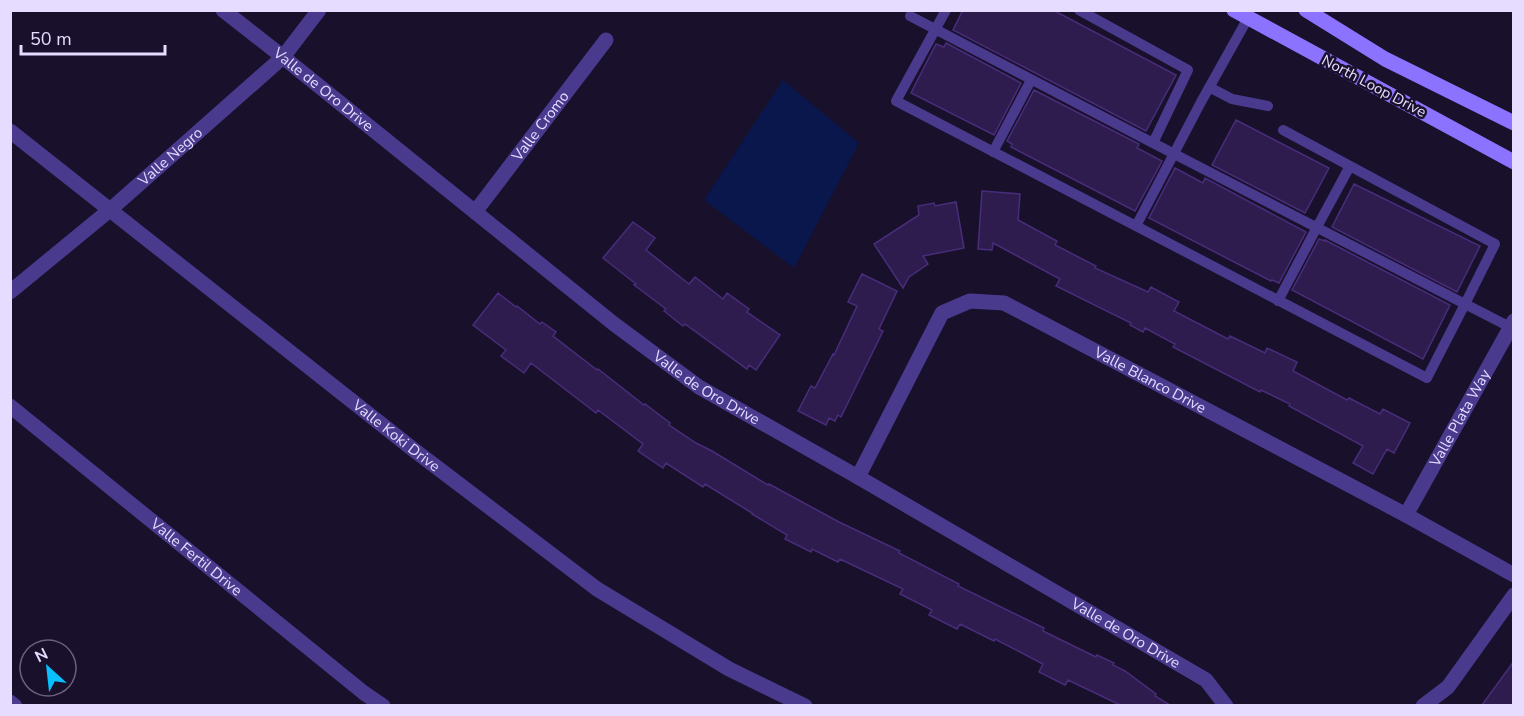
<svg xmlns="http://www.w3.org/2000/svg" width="1524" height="716" viewBox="0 0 1524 716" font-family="'Nunito Sans',sans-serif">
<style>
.water{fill:#09174c}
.building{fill:#2e1c4e;stroke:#482d7b;stroke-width:1.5}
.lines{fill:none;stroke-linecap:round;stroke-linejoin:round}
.service{stroke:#4a3a8d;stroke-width:10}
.minor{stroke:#4a3a8d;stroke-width:15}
.secondary{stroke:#8c73ff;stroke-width:15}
.labels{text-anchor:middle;stroke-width:5;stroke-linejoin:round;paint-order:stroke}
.street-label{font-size:15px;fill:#e5dcff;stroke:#19102c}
</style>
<rect width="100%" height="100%" fill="#19102c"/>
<path class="water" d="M783,80L859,143L794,268L704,200Z"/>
<path class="building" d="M963,10H1053L1176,75L1146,131L953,30Z
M946,43L1021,83L994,135L911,93L936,44L944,47Z
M1034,90L1139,144L1137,148L1162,161L1135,211L1011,147L1012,144L1007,141Z
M1236,120L1329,168L1305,213L1212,165Z
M1175,168L1203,183L1205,178L1306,232L1279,283L1272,280L1271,281L1149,218Z
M1354,184L1480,246L1457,292L1332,227Z
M982,191L1020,194L1018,220L1057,241L1055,245L1096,266L1095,268L1148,292L1151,287L1179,302L1174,311L1228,339L1230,336L1265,353L1267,348L1297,362L1293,371L1347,400L1349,398L1380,414L1383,409L1410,423L1394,453L1387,449L1373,474L1353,463L1363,446L1289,406L1290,404L1261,390L1260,392L1173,347L1175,344L1145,328L1143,332L1130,325L1131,323L1056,286L1060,279L993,243L992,250L978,249Z
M956,202L964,248L923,256L928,264L909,277L903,288L874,244L919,215L918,206L934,203L935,206Z
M633,222L655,238L646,250L689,284L695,277L723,299L727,293L749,309L747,312L780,335L756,370L749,365L747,369L685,324L683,326L664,311L666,309L634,285L636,284L603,258Z
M1319,239L1325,241V240L1450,305L1423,359L1292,290Z
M862,274L897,291L879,329L883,331L841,417L838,415L835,421L829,418L826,425L798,411L811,386L815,388L833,354L834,355L857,306L848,302Z
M498,293L516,307L517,306L540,324L542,322L556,332L553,336L597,370L598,369L644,405L645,404L670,423L669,425L696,443L712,451L768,485L769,484L839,522L900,551L899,553L959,584L958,586L1044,628L1043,631L1096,657L1097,655L1114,663L1113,665L1125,671L1156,694L1155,696L1170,705H1120L1068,680L1065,685L1039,672L1043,664L995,639L994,641L960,624L957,629L929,615L932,610L900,594L903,589L840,559L838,562L812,549L811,552L785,539L787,535L752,514V513L705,484L703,487L666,463L663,468L638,451L643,444L598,410L596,413L531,363L524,373L501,356L506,350L473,325Z
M1514,661V705H1482Z"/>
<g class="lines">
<path class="service" d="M946,10L896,101L1136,226L1201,102L1248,18
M910,16L1153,143L1188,70L1079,10
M1209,87L1232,99L1268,106
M1283,130L1350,166
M993,152L1031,80
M1136,226L1427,378L1465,304L1153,143
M1278,301L1317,227L1350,166L1495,244L1465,304L1510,327"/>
<g class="minor">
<path id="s1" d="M223,10L283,57L614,324L699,387L858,477L1206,680L1226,706"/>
<path id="s2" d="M10,131L414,450L597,589L729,669L805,706"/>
<path id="s3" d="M475,212L606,40"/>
<path id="s4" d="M10,292L111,209L283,57L319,10"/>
<path id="s5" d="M10,406L364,693L383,706"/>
<path id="s6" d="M858,477L942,313L970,301L1004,303L1406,515L1514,575"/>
<path id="s7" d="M1406,515L1514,321"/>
<path d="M10,702L15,706"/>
<path d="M1423,706L1448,687L1514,595"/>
</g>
<path class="secondary" d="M1234,10L1514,162
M1306,10L1385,59L1514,123"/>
</g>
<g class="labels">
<g class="street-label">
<text transform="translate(1374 86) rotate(28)" y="5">North Loop Drive</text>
<text dy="5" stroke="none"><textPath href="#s1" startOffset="128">Valle de Oro Drive</textPath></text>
<text dy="5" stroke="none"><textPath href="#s3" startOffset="108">Valle Cromo</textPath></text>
<text dy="5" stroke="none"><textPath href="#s4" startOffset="210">Valle Negro</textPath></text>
<text dy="5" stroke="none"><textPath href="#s6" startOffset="414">Valle Blanco Drive</textPath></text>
<text dy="5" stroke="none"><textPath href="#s1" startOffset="614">Valle de Oro Drive</textPath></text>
<text dy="5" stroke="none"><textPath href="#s7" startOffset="111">Valle Plata Way</textPath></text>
<text dy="5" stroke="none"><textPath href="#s2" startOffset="492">Valle Koki Drive</textPath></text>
<text dy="5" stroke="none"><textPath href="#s5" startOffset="240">Valle Fertil Drive</textPath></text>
<text dy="5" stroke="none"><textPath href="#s1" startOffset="1100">Valle de Oro Drive</textPath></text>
</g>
</g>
<rect width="1524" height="716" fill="none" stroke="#e5dcff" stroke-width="24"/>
<g transform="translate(48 668) rotate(333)"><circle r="28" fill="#19102c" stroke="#6b6280" stroke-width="1.5"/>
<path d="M0-4.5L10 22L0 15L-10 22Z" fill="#08c0ff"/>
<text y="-9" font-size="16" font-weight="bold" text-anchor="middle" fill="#e5dcff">N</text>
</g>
<path d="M21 45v9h144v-9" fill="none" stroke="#e5dcff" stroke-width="3"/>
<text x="30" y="45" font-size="18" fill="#e5dcff" stroke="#19102c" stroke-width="4.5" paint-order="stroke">50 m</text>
</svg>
